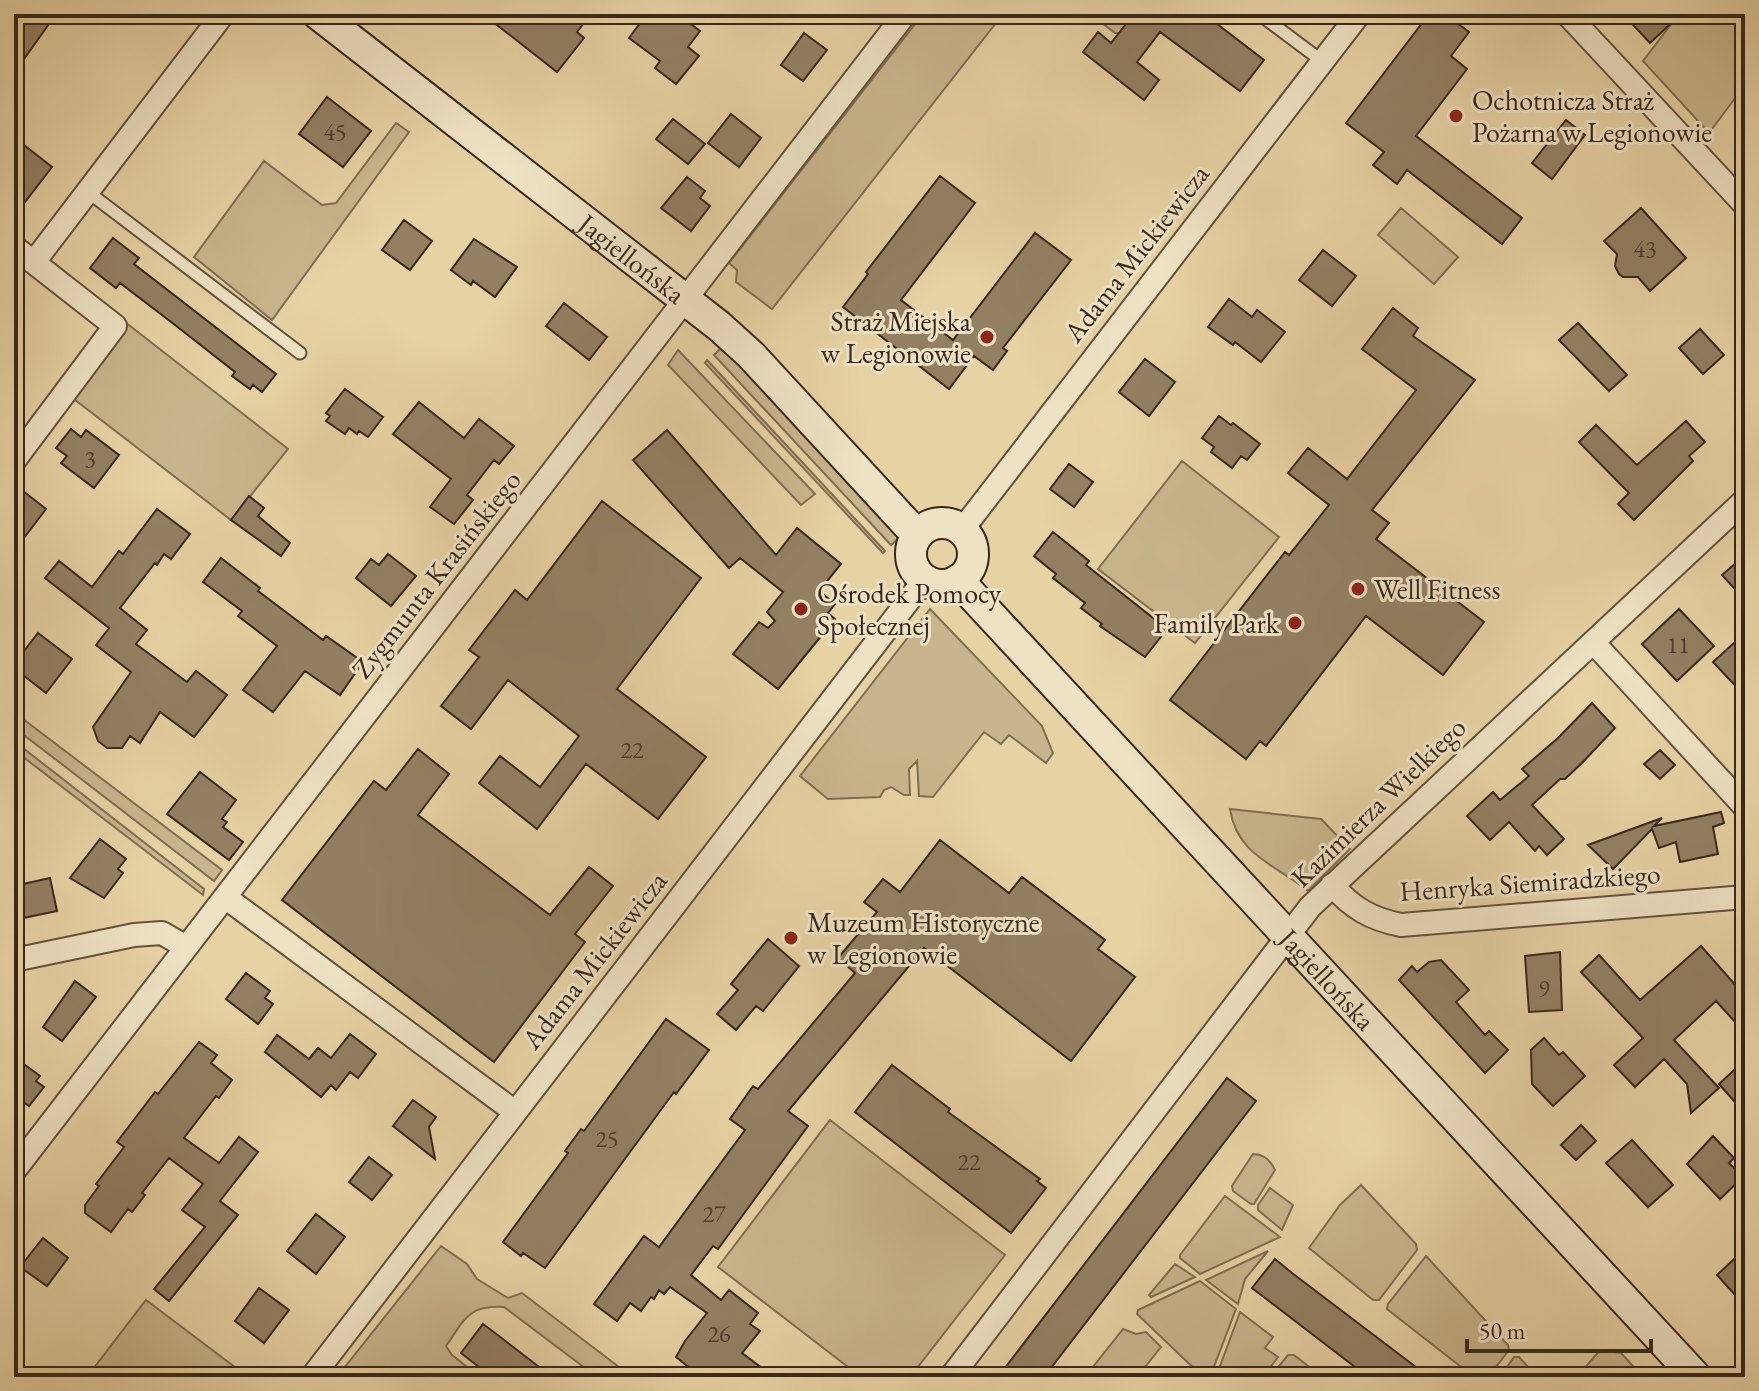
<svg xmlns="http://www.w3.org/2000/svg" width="1759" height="1391" viewBox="0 0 1759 1391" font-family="'EB Garamond',serif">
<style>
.green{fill:#c9b58d;stroke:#806e54;stroke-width:2}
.building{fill:#938063;stroke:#38281c;stroke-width:2}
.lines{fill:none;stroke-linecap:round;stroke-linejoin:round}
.lane-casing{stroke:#64523e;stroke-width:15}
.street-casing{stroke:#64523e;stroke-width:26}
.secondary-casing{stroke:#38281c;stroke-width:34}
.lane{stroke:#efe2c4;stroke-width:11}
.street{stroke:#efe2c4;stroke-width:22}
.secondary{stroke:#efe2c4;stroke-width:30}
.poi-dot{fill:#8f2418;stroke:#efe2c4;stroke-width:3}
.labels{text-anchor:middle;stroke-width:6;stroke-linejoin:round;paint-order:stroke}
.number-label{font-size:24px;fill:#4f3e2e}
.poi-label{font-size:28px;fill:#38281c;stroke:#efe2c4;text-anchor:start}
.street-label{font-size:28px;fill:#38281c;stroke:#efe2c4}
</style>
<rect width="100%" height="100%" fill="#e7d2a4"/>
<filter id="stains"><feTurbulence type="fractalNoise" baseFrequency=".0025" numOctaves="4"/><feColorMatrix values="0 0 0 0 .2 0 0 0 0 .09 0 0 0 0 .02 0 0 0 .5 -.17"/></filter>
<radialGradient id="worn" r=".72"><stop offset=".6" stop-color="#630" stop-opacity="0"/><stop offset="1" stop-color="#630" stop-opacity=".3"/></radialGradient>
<path class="green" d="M923,14H1003L772,309L736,282L737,270L729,263Z
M1090,14H1134L1119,33H1115Z
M1679,14H1745V85L1709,133L1643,61Z
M396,123L409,132L272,320L194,257L264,161L322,205L336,203Z
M1401,208L1458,257L1434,284L1378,235Z
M125,322L288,449L231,520L70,396Z
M724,345L900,537L891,545L714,355Z
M678,350L815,494L801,505L668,365Z
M707,360L885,551L883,553L705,363Z
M1182,461L1279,537L1195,643L1098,569Z
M930,609L1042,726L1053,753L1046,763L1009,735L1001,744L984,732L933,797L919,796L917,761L909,769L910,795H904L891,787L884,790L880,797L828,799L800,776Z
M23,719L222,870L214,881L16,729Z
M14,741L204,889L203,895L14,750Z
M1230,809L1321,819L1350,849L1308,891C1277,865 1237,856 1230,809Z
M830,1120L1005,1255L910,1377H861L718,1267Z
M1253,1154C1264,1154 1271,1161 1275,1170L1254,1204H1251L1233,1191L1232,1186Z
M1361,1185L1416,1244L1417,1250L1379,1300H1373L1309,1248L1340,1205Z
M1270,1188L1293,1205L1282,1230L1258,1210V1205Z
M1225,1196L1280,1237L1200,1274L1180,1258V1255Z
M441,1246L467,1264L477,1279L508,1298L522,1293L632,1377H597L504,1307C468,1305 465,1319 446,1346L452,1355L480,1377H337Z
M1268,1251L1245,1279L1238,1304L1206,1280Z
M1426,1256L1508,1345L1509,1350L1488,1377H1474L1387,1309L1388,1304Z
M1175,1264L1195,1277L1151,1297L1149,1295Z
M1200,1281L1236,1309L1210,1377H1203L1137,1314L1138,1310Z
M146,1300L248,1377H87Z
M1240,1312L1273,1337L1265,1348L1278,1357L1263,1377H1216Z
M1123,1329L1136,1334L1146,1332L1161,1347L1137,1377H1085Z
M1600,1350L1621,1353L1643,1377H1577Z
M1288,1355H1294L1322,1377H1270Z
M1514,1357H1519L1537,1377H1500Z"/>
<path class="building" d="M14,14H56L14,73Z
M483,14H591L577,32L584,38L557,72Z
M647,14H669L681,23L684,19L700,31L688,47L699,56L676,84L655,68L660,61L629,38Z
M1134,14H1204L1264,60L1240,91L1160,32L1137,62L1159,80L1144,100L1083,52L1098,32L1111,43Z
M1429,14H1445L1469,32L1451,56L1467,69L1416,136L1522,218L1502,244L1407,170L1397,184L1373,165L1384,152L1346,123Z
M1623,14H1681L1650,43Z
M804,33L827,50L803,81L781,65Z
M327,97L371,131L343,167L299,134Z
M731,114L761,138L739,167L708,143Z
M673,119L705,144L688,164L656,139Z
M1566,120L1585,135L1552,179L1532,163Z
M24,145L52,167L25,202L14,194V158Z
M940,176L975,203L901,300L953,340L1035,233L1071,260L1003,348L1007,351L993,370L974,356L949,389L843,307L868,274L866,272Z
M687,177L705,191L700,198L710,206L691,231L661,208Z
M1641,208L1686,258L1650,291L1638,277H1623L1619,274L1615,266L1617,254L1604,241Z
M404,220L432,241L410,270L382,250Z
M113,238L139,258L134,264L276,374L262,392L253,385L250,389L232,376L235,372L175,325L120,283L116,288L90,268Z
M474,239L517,267L495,297L473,281L471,285L451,270Z
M1323,250L1356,276L1332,306L1299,280Z
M1229,299L1252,317L1257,310L1285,332L1261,362L1235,342L1233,345L1208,327Z
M564,303L607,337L589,360L546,326Z
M1393,308L1418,328L1413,336L1475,380L1372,510L1389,523L1376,539L1484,622L1443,675L1366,616L1266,746L1260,741L1246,759L1170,700L1285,552L1289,555L1329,505L1288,473L1308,448L1347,479L1416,390L1362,349Z
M1578,323L1627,375L1609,391L1559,340Z
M1700,329L1724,355L1703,374L1679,348Z
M1145,359L1175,382L1149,416L1119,392Z
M345,389L383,417L368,437L359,431L357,434L349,428L345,434L326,421L330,416L326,413Z
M419,402L464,438L479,419L514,446L499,464L494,460L467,495L473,500L454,524L430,507L451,479L393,434Z
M1219,416L1231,425L1233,423L1260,444L1247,460L1241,456L1232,468L1211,452L1214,447L1202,438Z
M1686,421L1705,442L1689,456L1693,461L1634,520L1618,504L1629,493L1579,442L1596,425L1637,465Z
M71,429L81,437L86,430L119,455L94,488L61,463L67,456L56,448Z
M667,430L776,555L797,528L841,564L819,591L835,604L828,613L835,619L778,689L733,654L759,622L768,628L775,621L767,612L783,592L740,558L729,568L633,460Z
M1069,464L1093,482L1074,507L1050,489Z
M23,491L46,509L14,551V503Z
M249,496L264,508L258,516L290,543L281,556L231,520Z
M602,501L701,578L617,689L706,757L658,819L586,764L537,829L479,783L500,756L540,787L579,736L508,680L471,729L441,706L479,657L469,650L515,590L527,600Z
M157,509L190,534L171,559L164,554L157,565L155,563L120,608L147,630L136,644L187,682L196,671L227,695L194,737L160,712L140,743L130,736L122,748H107L98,741L93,727L131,672L96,645L109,628L45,578L59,561L92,587L119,551L123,554Z
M1053,532L1089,561L1086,565L1167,629L1145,657L1100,626L1102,624L1081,608L1085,603L1053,578L1056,574L1034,556Z
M388,554L416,576L391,606L356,578L371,559L379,565Z
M1745,555V600L1722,575Z
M221,558L260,588L258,591L323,640L326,636L363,662L340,695L305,671L273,712L243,690L277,646L238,616L242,611L203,582Z
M1679,609L1714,646L1677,681L1642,644Z
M38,633L72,659L46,693L14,668V664Z
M1745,633V696L1713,662Z
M1592,703L1615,728L1582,763L1565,779H1560L1532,805L1564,839L1547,855L1539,846L1535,851L1509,822L1490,840L1467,816L1493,792L1500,800L1529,776L1522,769L1558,738Z
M418,749L449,774L418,815L550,915L589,867L613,886L575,934L585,942L494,1062L282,900L374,781L386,790Z
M1660,750L1675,765L1660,779L1644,764Z
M200,772L236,800L222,819L227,822L223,827L243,842L229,860L167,814Z
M1721,812L1724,823L1713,827L1718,854L1680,862L1676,842L1659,848L1652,829L1613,869L1588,845L1662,818L1654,826Z
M100,839L126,859L118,869L123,873L104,898L70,878Z
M940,840L1009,893L1022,877L1105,940L1098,949L1135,977L1071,1061L924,948L788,1111L808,1126L718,1249L713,1246L691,1275L721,1300L729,1290L758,1313L750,1324L760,1331L742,1353L774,1377H701L676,1357L685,1341L707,1313L670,1287L664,1294L659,1290L654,1299L651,1297L641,1311L630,1303L617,1321L594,1304L644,1236L659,1247L745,1130L730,1119L753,1086L758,1089L855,973L838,958L877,912L864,902L883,879L900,892Z
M50,878L57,911L14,920V886Z
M768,939L799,966L763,1011L756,1006L736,1030L717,1014L738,990L731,984Z
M1701,946L1745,996V1033L1716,1001L1674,1040L1719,1088L1691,1113L1687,1084L1664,1059L1635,1087L1614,1065L1643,1038L1581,972L1599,955L1640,1000Z
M1560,952L1562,1010L1529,1012L1525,956Z
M1441,960L1469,990L1456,1002L1485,1035L1489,1031L1508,1050L1485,1073L1399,980L1412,966L1417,972L1429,962Z
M246,973L270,991L265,998L273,1004L258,1024L226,999Z
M75,981L96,997L62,1041L43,1027Z
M666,1019L709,1050L676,1094L674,1092L545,1268L523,1253L521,1256L503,1242L568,1153L565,1151L581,1129L584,1131Z
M350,1034L376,1054L358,1078L350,1072L336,1090L331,1085L321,1097L265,1052L277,1035L309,1059L318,1048L331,1058Z
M1544,1038L1559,1055L1563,1052L1585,1076L1553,1106L1532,1084L1531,1050Z
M199,1042L217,1055L211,1063L232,1080L219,1098L216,1096L184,1138L219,1163L239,1137L258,1152L220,1201L238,1215L169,1301L154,1289L205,1227L182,1210L203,1184L169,1158L142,1193L145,1195L132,1212L128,1209L111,1232L85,1213V1205L99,1186L96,1184L124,1147L117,1142L155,1092L158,1094Z
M14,1057L40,1076L36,1081L44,1087L29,1106L14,1095Z
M1745,1060V1091L1734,1101L1719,1084Z
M892,1065L950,1109L948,1112L1040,1179L1037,1181L1046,1188L1011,1233L855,1112Z
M1227,1078L1256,1101L1044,1377H998Z
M413,1100L436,1117L429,1127L435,1159L393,1126Z
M1581,1125L1596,1141L1576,1160L1561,1145Z
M1713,1136L1734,1158L1729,1163L1743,1177L1720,1199L1687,1164Z
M1632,1140L1673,1185L1648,1207L1606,1163Z
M369,1157L392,1175L372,1200L349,1182Z
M316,1214L345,1237L316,1274L287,1251Z
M43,1238L68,1258L47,1286L20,1267Z
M1745,1249V1306L1717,1275Z
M1275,1259L1292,1273L1429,1377H1368L1252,1288Z
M259,1288L289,1310L264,1343L235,1321Z
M483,1324L499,1336L552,1377H492L461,1353Z"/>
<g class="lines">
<defs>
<path id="lane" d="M1259,14L1322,61
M88,192L300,353"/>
<path id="street" d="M1567,14L1745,205
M14,247L115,326L14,461
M34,262L223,14
M962,530L1359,14
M1593,642L1745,807
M1332,885C1352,908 1371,919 1401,925L1745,897
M225,897L515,1112
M14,960L134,935L162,933L186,947
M14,1171L905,14
M312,1377L925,579
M951,1377L1310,907L1745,500"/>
<g id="secondary">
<path id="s1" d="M318,14L719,326L751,355L917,535"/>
<circle cx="942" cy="554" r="31"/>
<path id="s2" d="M958,580L1696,1377"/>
</g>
</defs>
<use href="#lane" class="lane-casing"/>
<use href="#street" class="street-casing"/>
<use href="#secondary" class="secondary-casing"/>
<use href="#lane" class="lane"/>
<use href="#street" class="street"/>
<use href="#secondary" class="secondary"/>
</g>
<g class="poi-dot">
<circle cx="1456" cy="116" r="8"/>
<circle cx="987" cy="337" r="8"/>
<circle cx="1358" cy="589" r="8"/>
<circle cx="801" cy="609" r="8"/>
<circle cx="1295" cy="623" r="8"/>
<circle cx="791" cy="938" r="8"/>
</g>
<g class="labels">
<g class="number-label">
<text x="335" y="140">45</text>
<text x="1645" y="257">43</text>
<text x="90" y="467">3</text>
<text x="1678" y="653">11</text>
<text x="632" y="758">22</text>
<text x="1544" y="997">9</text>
<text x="607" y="1147">25</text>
<text x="969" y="1170">22</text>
<text x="714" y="1222">27</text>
<text x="719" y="1342">26</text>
</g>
<g class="poi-label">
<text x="1472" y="110">Ochotnicza Straż<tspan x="1472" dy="32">Pożarna w Legionowie</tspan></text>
<text x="971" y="331" text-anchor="end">Straż Miejska<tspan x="971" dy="32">w Legionowie</tspan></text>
<text x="1374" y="599">Well Fitness</text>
<text x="817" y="603">Ośrodek Pomocy<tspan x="817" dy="32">Społecznej</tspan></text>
<text x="1279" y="633" text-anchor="end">Family Park</text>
<text x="807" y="932">Muzeum Historyczne<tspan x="807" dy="32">w Legionowie</tspan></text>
</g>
<g class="street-label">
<text transform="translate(1136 253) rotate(-52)" y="10">Adama Mickiewicza</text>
<text dy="10" stroke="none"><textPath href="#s1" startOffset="398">Jagiellońska</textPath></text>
<text transform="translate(436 574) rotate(-52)" y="10">Zygmunta Krasińskiego</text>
<text transform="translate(1378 802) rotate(-44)" y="10">Kazimierza Wielkiego</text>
<text transform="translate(1530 882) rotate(-4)" y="10">Henryka Siemiradzkiego</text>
<text transform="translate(594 960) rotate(-52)" y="10">Adama Mickiewicza</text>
<text dy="10" stroke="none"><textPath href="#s2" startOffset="544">Jagiellońska</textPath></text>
</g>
</g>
<rect width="1759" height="1391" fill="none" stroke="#e7d2a4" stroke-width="48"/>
<rect x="16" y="16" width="1727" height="1359" fill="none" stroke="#38281c" stroke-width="4"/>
<rect x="24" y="24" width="1711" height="1343" fill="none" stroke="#38281c" stroke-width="2"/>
<path d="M1467 1339v12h184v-12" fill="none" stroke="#38281c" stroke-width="4"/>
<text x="1479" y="1339" font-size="24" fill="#38281c" stroke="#efe2c4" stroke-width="6" paint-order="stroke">50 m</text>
<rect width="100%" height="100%" filter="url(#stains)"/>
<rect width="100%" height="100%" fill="url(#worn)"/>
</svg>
